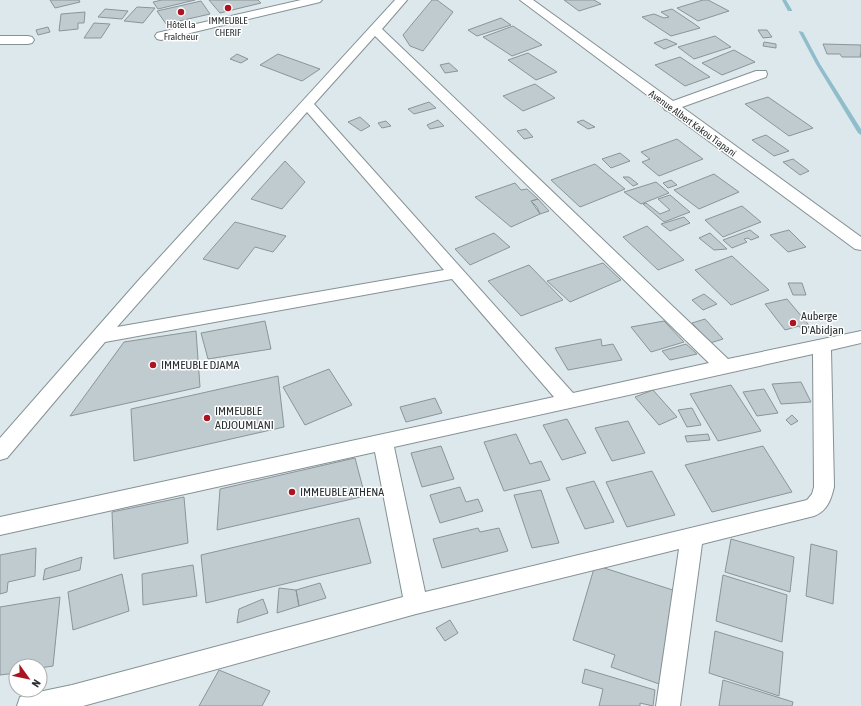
<svg xmlns="http://www.w3.org/2000/svg" width="861" height="706" viewBox="0 0 861 706" font-family="'Asap Condensed',sans-serif">
<style>
.lines{fill:none;stroke-linecap:round;stroke-linejoin:round}
.stream{fill:#90bdcb;fill-rule:evenodd}
.building{fill:#bfcbcf;stroke:#8a9599}
.street-casing{stroke:#859194;stroke-width:2}
.street{fill:#fff;fill-rule:evenodd}
.poi-dot{fill:#aa1521;stroke:#fff;stroke-width:1.5}
.labels{text-anchor:middle;stroke-width:3;stroke-linejoin:round;paint-order:stroke}
.far-poi-label{font-size:10px;fill:#2b3032;stroke:#fff}
.far-street-label{font-size:10px;fill:#2b3032;stroke:#fff}
.poi-label{font-size:12px;fill:#2b3032;stroke:#fff;text-anchor:start}
</style>
<rect width="100%" height="100%" fill="#dce8ec"/>
<g class="lines">
<path class="stream" d="M782,0H786L792,10V11H788Z
M799,31L803,32L820,64L861,129V135L858,133L816,64L799,32Z"/>
</g>
<path class="building" d="M50,0H79L80,2L55,8Z
M162,0H195L158,9L153,2Z
M209,0H258L261,3L220,13Z
M432,0H437L453,12L423,51L410,46L403,35Z
M564,0H594L601,4L579,11Z
M703,0H708L729,11L698,21L677,8Z
M201,1L210,14L166,24L157,11Z
M137,7L155,8L143,23L124,21Z
M105,9L128,11L122,19L98,17Z
M672,9L693,23L700,28L671,36L642,17L654,14L664,18L669,17L661,12Z
M85,12L84,23H78V29L59,31L61,14Z
M501,18L511,25L477,36L468,30Z
M94,23L110,24L101,38H84Z
M513,26L542,45L512,56L483,37Z
M48,27L50,32L38,35L36,30Z
M758,30H767L772,37L763,38Z
M715,36L731,47L694,59L678,47Z
M666,39L677,44L664,49L654,43Z
M764,42L776,44V48L763,46Z
M823,44L861,45V54H860L861,57H842L840,54H827Z
M734,50L755,62L722,75L702,63Z
M528,53L557,72L536,80L508,60Z
M237,54L248,59L241,63L230,59Z
M278,54L320,69L302,81L260,65Z
M680,57L710,77L685,86L655,65Z
M449,63L458,71L445,73L440,65Z
M535,84L555,98L523,111L503,96Z
M768,97L813,128L789,136L745,104Z
M429,102L436,108L414,114L408,109Z
M360,117L370,126L361,131L348,122Z
M438,120L444,126L430,129L427,125Z
M583,120L595,127L588,129L577,122Z
M386,121L391,126L382,128L378,123Z
M526,129L533,137L524,139L517,131Z
M766,135L789,151L774,156L752,140Z
M677,139L703,159L659,176L642,162L650,159L641,152Z
M620,153L630,161L611,168L602,159Z
M793,159L809,171L800,175L783,162Z
M285,161L305,182L282,209L251,199Z
M595,164L625,189L580,207L551,180Z
M714,174L739,192L699,209L674,190Z
M623,177H629L638,184L633,186Z
M671,180L677,185L668,188L663,183Z
M656,182L669,193L641,204L624,192Z
M515,183L521,190L527,189L538,199L531,201L540,214L511,227L475,197Z
M670,195L690,212L664,222L643,204L646,203L660,214L670,210L658,199Z
M538,199L549,211L540,214L537,207L531,201Z
M742,206L761,222L723,237L705,220Z
M684,217L690,223L670,231L661,224Z
M235,222L286,236L273,252L255,247L238,269L203,259Z
M647,226L684,260L658,270L623,237Z
M750,230L759,237L751,240L748,238L744,239L747,242L732,248L723,240Z
M789,230L806,247L788,252L770,235Z
M494,233L510,247L470,265L455,249Z
M710,233L727,249L714,250L699,238Z
M732,256L769,290L731,305L695,270Z
M603,263L621,280L570,302L547,281Z
M529,265L563,300L521,316L488,281Z
M788,283H802L806,295H793Z
M704,294L717,304L703,310L692,300Z
M787,299L813,330L804,333L799,326L785,330L765,304Z
M705,319L723,339L710,343L692,323Z
M265,321L271,349L208,359L201,333Z
M664,321L684,342L651,352L631,327Z
M196,331L200,387L70,416L124,342Z
M601,339L602,346L613,344L622,360L568,370L555,348Z
M686,344L697,354L670,360L662,351Z
M329,369L352,405L305,425L283,387Z
M278,376L284,427L134,461L131,409Z
M801,382L811,402L781,404L772,384Z
M731,385L761,431L718,441L690,394Z
M764,389L778,413L757,416L743,392Z
M653,390L677,417L659,425L635,397Z
M435,398L442,413L406,422L400,407Z
M692,408L701,425L687,427L678,410Z
M792,415L798,421L791,425L786,420Z
M567,419L586,453L562,460L543,425Z
M628,421L645,453L612,461L595,428Z
M516,434L530,464L541,461L550,480L504,491L484,442Z
M708,434L710,440L687,442L685,436Z
M441,446L454,479L422,487L411,453Z
M763,446L792,492L712,512L685,465Z
M355,458L365,496L217,530L220,489Z
M652,471L675,515L627,527L606,482Z
M594,481L614,522L585,529L566,488Z
M460,487L466,502L478,499L483,511L440,523L430,495Z
M541,490L559,543L532,548L514,495Z
M184,497L188,543L114,559L112,512Z
M359,518L371,563L206,603L201,555Z
M478,528L480,532L499,528L508,551L442,568L433,539Z
M731,539L794,557L790,592L725,572Z
M811,544L837,551L833,604L806,596Z
M36,548L35,576L8,582L7,592L0,594V555Z
M82,557L80,570L43,580L45,569Z
M193,565L197,596L143,605L142,574Z
M595,565L682,593L662,685L611,667L615,655L573,640Z
M122,574L129,611L73,630L68,592Z
M723,575L787,595L782,642L716,621Z
M320,583L326,598L299,606L296,590Z
M279,588L296,590L299,606L277,613Z
M60,597L53,666L40,668V666H16V673L0,675V607Z
M263,599L268,613L237,623L239,609Z
M450,620L458,633L445,641L436,628Z
M715,631L783,652L779,696L709,673Z
M585,669L655,690L653,706L640,703V706H599L603,689L582,683Z
M219,670L270,691L262,706H199Z
M723,680L793,702L792,706H719Z"/>
<g class="lines">
<defs>
<path id="street" d="M301,0H322L320,2L316,3L161,40L157,39L155,36L157,33L161,32Z
M395,0H407L382,29L728,359L861,331V343L831,350L834,487C831,500 827,511 814,516L702,544L680,706H656L679,549L416,614L83,706H17L20,697L29,694L72,685L403,597L375,452L0,535V517L554,397L452,279L105,342L7,458L0,460V438L137,282ZM375,36L709,363L573,393L314,104ZM307,112L444,270L117,327ZM813,354L814,487L812,494L807,500L425,592L394,447Z
M520,0H533L673,101L756,71H766L767,74L766,77L682,107L861,237V250L855,249L668,111L665,110L663,107Z
M0,36H28L32,37L34,40L32,43L28,44H0Z"/>
</defs>
<use href="#street" class="street-casing"/>
<use href="#street" class="street"/>
</g>
<g class="poi-dot">
<circle cx="228" cy="8" r="4"/>
<circle cx="181" cy="12" r="4"/>
<circle cx="793" cy="323" r="4"/>
<circle cx="153" cy="365" r="4"/>
<circle cx="207" cy="418" r="4"/>
<circle cx="292" cy="492" r="4"/>
</g>
<g class="labels">
<g class="far-poi-label">
<text x="228" y="24">IMMEUBLE<tspan x="228" dy="12">CHERIF</tspan></text>
<text x="181" y="28">Hôtel la<tspan x="181" dy="12">Fraîcheur</tspan></text>
</g>
<g class="far-street-label">
<text transform="translate(693 123) rotate(36)" y="4">Avenue Albert Kakou Tiapani</text>
</g>
<g class="poi-label">
<text x="801" y="320">Auberge<tspan x="801" dy="14">D'Abidjan</tspan></text>
<text x="161" y="369">IMMEUBLE DJAMA</text>
<text x="215" y="415">IMMEUBLE<tspan x="215" dy="14">ADJOUMLANI</tspan></text>
<text x="300" y="496">IMMEUBLE ATHENA</text>
</g>
</g>
<g transform="translate(28 678) rotate(123)"><circle r="19" fill="#ffffff" stroke="#aaacad"/>
<path d="M0-3L7 15L0 10L-7 15Z" fill="#aa1521"/>
<text y="-6" font-size="11" font-weight="bold" text-anchor="middle" fill="#2b3032">N</text>
</g>
</svg>
